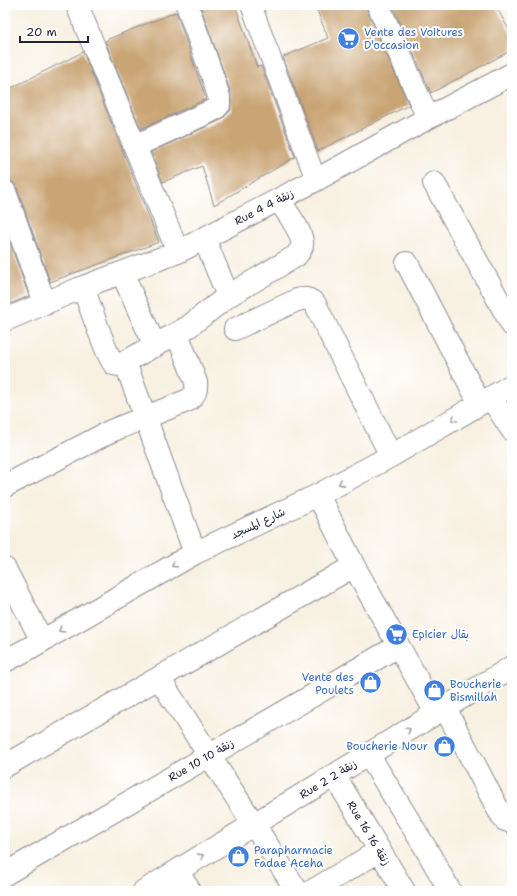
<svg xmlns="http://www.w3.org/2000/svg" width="517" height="896" viewBox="0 0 517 896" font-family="'Shantell Sans','Playpen Sans Arabic',sans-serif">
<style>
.building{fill:#c9a475}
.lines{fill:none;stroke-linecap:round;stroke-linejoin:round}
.pedestrian-casing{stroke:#8d8a8e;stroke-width:22}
.minor-casing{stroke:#8d8a8e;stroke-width:24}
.pedestrian{stroke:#fff;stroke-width:20}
.minor{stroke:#fff;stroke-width:22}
.oneway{stroke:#9c9ca7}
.labels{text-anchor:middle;stroke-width:4;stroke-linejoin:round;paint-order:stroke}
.shop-label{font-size:11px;fill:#366cbe;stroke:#fff;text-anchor:start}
.street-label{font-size:11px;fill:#22223b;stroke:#fff}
</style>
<rect width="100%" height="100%" fill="#fff"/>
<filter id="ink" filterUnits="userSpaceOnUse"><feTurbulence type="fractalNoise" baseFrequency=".025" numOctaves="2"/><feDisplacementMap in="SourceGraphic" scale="8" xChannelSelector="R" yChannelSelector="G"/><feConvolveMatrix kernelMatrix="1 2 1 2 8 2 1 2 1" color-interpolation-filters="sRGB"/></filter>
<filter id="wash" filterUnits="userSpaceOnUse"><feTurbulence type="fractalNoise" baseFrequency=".012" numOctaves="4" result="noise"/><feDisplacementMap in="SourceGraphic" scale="16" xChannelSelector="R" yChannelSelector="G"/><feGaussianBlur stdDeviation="0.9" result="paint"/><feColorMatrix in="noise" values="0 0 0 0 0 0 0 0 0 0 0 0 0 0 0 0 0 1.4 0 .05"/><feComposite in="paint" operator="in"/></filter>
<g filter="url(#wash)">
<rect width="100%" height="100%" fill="#f8f1e2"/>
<g id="blocks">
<path class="building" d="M200,5H235L257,67L261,66L295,157L214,205L202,166L163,182L151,152L221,120L231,110V93Z
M315,5H366L367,10L409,105L318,151L283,57L328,38Z
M392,5H495L512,35V50L431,93Z
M176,12L206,99L141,129L105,41L108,40V39Z
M83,52L159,242L50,282L17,188L13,182L5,180V91Z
M5,229L29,296L5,306Z"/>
</g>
</g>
<g filter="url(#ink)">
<use href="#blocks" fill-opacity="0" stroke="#8d8a8e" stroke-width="1"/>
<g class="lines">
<defs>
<path id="pedestrian" d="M251,5L316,180"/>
<path id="minor" d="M77,5L178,252
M378,5L428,118
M135,146L209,112L215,109L219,105V97L213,78L187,5
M434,183L512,325
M5,192L45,304
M204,238L228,296
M407,263L480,404
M122,273L155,346
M83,287C87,298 108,359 114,364C117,366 122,364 125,362L195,553
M5,320L83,287L178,252L316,180L428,118L512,74
M235,329L297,300C305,298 309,298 315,304L391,456
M125,362L188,327L228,296L296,256C299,252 303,248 302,242C301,230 286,211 279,200
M491,398L512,430
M5,486L111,431L189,400C195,394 197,391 196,382L177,334
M318,495L354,566L436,713
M5,569L42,641
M5,661L26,650L195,553L318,495L391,456L512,385
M159,678L297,891
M445,708L499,811L505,820L512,822
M368,754L425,847L450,891
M5,766L354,566
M334,775L404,891
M177,871L190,891
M5,874L398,646
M144,891L512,667
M312,891L379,851"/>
</defs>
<use href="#pedestrian" class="pedestrian-casing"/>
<use href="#minor" class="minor-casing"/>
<use href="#pedestrian" class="pedestrian"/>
<use href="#minor" class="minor"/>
</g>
<defs><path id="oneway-chevron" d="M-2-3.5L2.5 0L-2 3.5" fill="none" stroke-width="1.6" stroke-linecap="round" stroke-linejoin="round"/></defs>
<g class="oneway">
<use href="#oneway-chevron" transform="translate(454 419) rotate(150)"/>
<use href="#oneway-chevron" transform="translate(341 483) rotate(152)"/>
<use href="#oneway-chevron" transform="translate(174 565) rotate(150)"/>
<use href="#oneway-chevron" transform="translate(61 630) rotate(150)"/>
<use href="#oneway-chevron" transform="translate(408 730) rotate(-31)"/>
<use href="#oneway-chevron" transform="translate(201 856) rotate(-32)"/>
</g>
</g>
<defs>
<symbol id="supermarket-disc" viewBox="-11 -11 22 22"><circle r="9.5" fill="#3f7fe0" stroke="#fff"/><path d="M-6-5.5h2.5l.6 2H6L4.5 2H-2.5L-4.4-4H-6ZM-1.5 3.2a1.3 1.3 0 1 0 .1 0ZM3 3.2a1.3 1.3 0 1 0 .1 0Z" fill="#fff"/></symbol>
<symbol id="shop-disc" viewBox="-11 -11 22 22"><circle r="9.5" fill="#3f7fe0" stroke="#fff"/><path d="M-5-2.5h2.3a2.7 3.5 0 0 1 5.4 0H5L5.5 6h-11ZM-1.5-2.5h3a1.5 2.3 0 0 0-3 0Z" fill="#fff"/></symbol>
</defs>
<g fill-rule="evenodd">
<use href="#supermarket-disc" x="336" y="26" width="25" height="25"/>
<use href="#supermarket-disc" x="384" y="622" width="25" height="25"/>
<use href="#shop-disc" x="358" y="670" width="25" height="25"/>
<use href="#shop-disc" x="422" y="678" width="25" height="25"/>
<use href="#shop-disc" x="432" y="734" width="25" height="25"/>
<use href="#shop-disc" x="226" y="844" width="25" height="25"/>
</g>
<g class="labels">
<g class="shop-label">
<text x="364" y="36">Vente des Voitures<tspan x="364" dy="13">D'occasion</tspan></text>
<text x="412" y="638">Epicier بقال</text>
<text x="354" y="681" text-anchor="end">Vente des<tspan x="354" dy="13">Poulets</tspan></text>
<text x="450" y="688">Boucherie<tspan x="450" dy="13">Bismillah</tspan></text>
<text x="428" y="750" text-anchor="end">Boucherie Nour</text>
<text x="254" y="854">Parapharmacie<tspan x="254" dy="13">Fadae Aceha</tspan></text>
</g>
<g class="street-label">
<text transform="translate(264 207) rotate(-27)" y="4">Rue 4 زنقة 4</text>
<text transform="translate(258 523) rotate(-25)" y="4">شارع المسجد</text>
<text transform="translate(201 760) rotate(-30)" y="4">Rue 10 زنقة 10</text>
<text transform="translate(328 779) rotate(-31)" y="4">Rue 2 زنقة 2</text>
<text transform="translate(369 833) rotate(59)" y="4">Rue 16 زنقة 16</text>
</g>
</g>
<rect width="517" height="896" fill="none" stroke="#fff" stroke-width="20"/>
<path d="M20 36v6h68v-6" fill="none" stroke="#22223b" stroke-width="2"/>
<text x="26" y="36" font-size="12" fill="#22223b" stroke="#ffffff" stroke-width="3" paint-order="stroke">20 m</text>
</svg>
